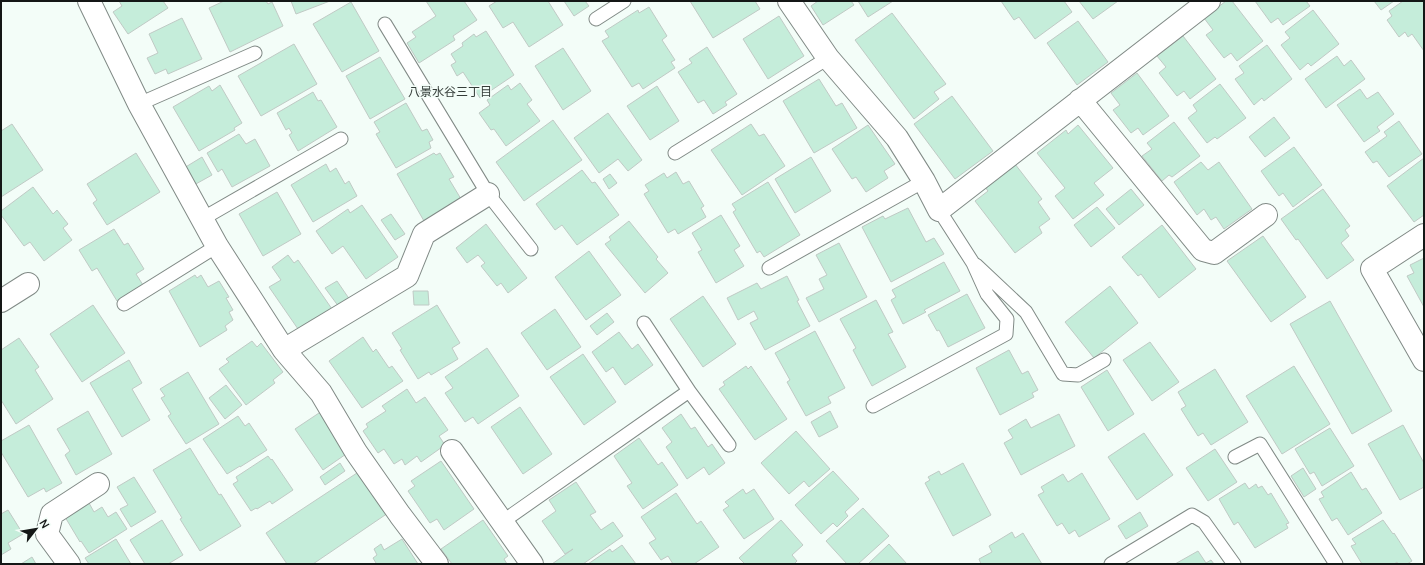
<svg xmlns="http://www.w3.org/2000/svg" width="1425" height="565" viewBox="0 0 1425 565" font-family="Manrope,'Noto Sans JP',sans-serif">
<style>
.building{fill:#c5edda;stroke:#c0cac5}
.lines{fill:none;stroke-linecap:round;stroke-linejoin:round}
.service-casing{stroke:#818a86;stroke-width:15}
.minor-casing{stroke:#818a86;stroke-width:24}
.service{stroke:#fff;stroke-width:13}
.minor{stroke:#fff;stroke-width:22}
.labels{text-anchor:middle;stroke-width:3;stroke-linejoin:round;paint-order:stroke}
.neighbourhood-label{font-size:12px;fill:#353d39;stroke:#f3fdf8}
</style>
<rect width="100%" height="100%" fill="#f3fdf8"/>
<path class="building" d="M119,1H163L168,8L128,34L113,12L122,6Z
M224,1H266L268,4L272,2L283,26L230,52L209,8Z
M291,1H330L296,14Z
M426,1H464L477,20L453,36L455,40L419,63L407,43L416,37L412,32L436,16Z
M497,1H548L563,25L529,47L513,22L503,28L489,6Z
M564,1H585L589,6L574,16Z
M690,1H755L760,9L713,38Z
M818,1H851L854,5L823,25L811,6Z
M858,1H893L868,17Z
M1001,1H1064L1072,12L1035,39L1019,17L1014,20Z
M1079,1H1118L1093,19Z
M1226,1H1232L1263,41L1237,61L1231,53L1224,58L1206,35L1213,30L1204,18Z
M1255,1H1306L1310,6L1283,25L1278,18L1271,23Z
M1374,1H1394L1381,10Z
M1403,1H1424V51L1412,34L1408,37L1405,32L1399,37L1387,20L1392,16L1389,11Z
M351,2L379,51L342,72L313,24Z
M649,7L667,36L662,40L675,60L671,62L675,68L643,89L639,83L632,87L602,41L609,37L605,31L638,10L639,13Z
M1313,10L1339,44L1311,66L1308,63L1300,70L1281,45L1290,38L1285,32Z
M892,13L946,84L934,92L939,99L914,119L855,40Z
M779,16L804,56L768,79L743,39Z
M182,18L202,59L168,74L166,69L155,74L147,58L158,53L149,34Z
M1078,21L1108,62L1077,85L1047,43Z
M486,31L514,75L480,98L463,72L457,76L451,65L456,62L451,54L463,46L462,43L474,34L476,37Z
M1183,36L1216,79L1190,99L1184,91L1177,96L1159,73L1166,67L1157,56Z
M294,44L317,84L261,116L238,76Z
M1267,45L1292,79L1264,101L1262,98L1254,105L1235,79L1244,73L1239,66Z
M707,47L737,94L725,102L727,105L713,114L704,100L698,103L678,72L692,63L689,59Z
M563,48L591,91L563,110L535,66Z
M1337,56L1344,66L1351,60L1365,79L1326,108L1305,79Z
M380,57L405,99L370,119L346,76Z
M1137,73L1169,116L1143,135L1138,128L1131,133L1113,110L1120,105L1111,93Z
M819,79L836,106L842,103L857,128L814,153L783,101Z
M520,83L532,100L527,104L540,121L506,146L494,129L491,130L479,113L490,105L487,100L508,85L511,90Z
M1220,84L1246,118L1217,139L1215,137L1207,143L1188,118L1197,111L1193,105Z
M220,85L242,123L234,128L235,130L199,151L173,107L209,86L212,91Z
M657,86L679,121L650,140L627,106Z
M1360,89L1367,99L1378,92L1394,114L1377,127L1380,131L1364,142L1337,105Z
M313,92L318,101L321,100L337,127L298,151L289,135L292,133L289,128L286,130L277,113Z
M952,96L993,151L955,179L914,124Z
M406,103L422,131L427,129L433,140L429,142L431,148L396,168L376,134L380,132L374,122Z
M608,113L642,160L628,171L618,159L599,173L574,138Z
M1274,117L1290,138L1265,157L1249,137Z
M553,120L582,160L524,201L496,162Z
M1399,121L1422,154L1389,177L1377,161L1373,163L1365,152L1387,136L1384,132Z
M1174,122L1200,156L1172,177L1169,175L1162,181L1142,156L1152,149L1147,143Z
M12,124L43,170L1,197V131Z
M751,124L759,136L764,134L785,166L742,195L711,150Z
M868,125L895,164L884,171L888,178L866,192L856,177L852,179L832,149Z
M1078,125L1113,168L1094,183L1104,195L1073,219L1055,196L1065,188L1037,153L1066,130L1068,134Z
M239,134L246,144L255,139L270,166L232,187L222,169L218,172L207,153Z
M1294,147L1322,185L1293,207L1283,193L1279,196L1261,171Z
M136,153L160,192L107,225L93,203L97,200L87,184Z
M434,153L436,155L440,153L454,177L449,179L461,199L424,221L397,174Z
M202,157L212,175L194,185L184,168Z
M811,157L831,191L795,213L775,179Z
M1424,158V215L1414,222L1387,186Z
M1201,162L1208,170L1219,162L1252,209L1224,229L1216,217L1211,220L1204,209L1197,215L1174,182Z
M326,164L330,172L336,168L345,184L349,181L357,196L313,222L291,185Z
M1015,164L1042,199L1038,202L1050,219L1039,227L1042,233L1015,253L975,201L988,191L985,187Z
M582,170L592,183L595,182L619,215L577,245L562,225L555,230L536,204Z
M676,172L683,184L689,181L704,206L701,208L706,217L678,234L675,229L668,233L644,194L649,191L645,185L664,173L667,178Z
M610,174L617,183L609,189L603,179Z
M768,182L800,235L764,257L760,251L757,253L733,212L736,210L732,204Z
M33,187L53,214L57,210L68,224L63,228L72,240L44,261L30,242L24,246L1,215V211Z
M1131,189L1144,205L1119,225L1106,209Z
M1323,189L1350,226L1345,230L1349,236L1341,243L1354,260L1327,279L1298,239L1296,240L1281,219Z
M277,192L301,234L263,256L239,214Z
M362,205L398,257L366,279L343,246L332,254L316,231L348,209L350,213Z
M1097,207L1115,228L1091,247L1074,225Z
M908,208L926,242L934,238L944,254L891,282L862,227L883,216L885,219Z
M391,214L405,234L395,240L381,220Z
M721,215L740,246L734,250L744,266L716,283L698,252L702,250L692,233Z
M629,221L658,257L656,259L668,273L645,293L605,244L611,240L609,237Z
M486,224L527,278L508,293L501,283L497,286L481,266L485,263L478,255L467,263L456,248Z
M1162,225L1196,269L1159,298L1141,274L1138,276L1122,257Z
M114,229L124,245L128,243L144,269L136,274L143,285L117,301L97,268L92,271L79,250Z
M1263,236L1306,297L1271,322L1227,261Z
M839,243L867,297L819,322L806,298L824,289L819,279L827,275L816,255Z
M589,251L621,295L586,320L555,277Z
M288,255L294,263L298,260L332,309L314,321L313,319L298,329L269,287L281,280L272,267Z
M1424,258V307L1407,276L1414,273L1410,265Z
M944,262L960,291L924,310L926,312L903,324L891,300L896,297L892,290Z
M195,275L197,278L201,275L208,287L219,281L229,297L226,298L233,310L229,312L233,320L225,326L227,330L200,347L169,291Z
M787,276L799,300L797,301L810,326L765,350L750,323L758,319L754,311L738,320L727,298L757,283L761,289Z
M337,281L350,300L339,307L325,288Z
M1110,286L1138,323L1094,358L1065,322Z
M413,291H428L429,305H414Z
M967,294L985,328L948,347L939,330L937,331L928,315Z
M703,296L736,344L703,367L670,319Z
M876,300L893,332L888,334L906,367L872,386L853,350L856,348L840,319Z
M1330,301L1392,411L1352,434L1290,324Z
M93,305L125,353L82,382L50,334Z
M437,305L460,343L452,348L458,359L431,375L429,372L418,379L400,350L402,349L392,333Z
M555,309L581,347L547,370L521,333Z
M607,313L614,322L597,335L590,326Z
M815,331L845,388L828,397L831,403L806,416L787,382L790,380L775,353Z
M619,332L632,349L638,344L653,365L625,385L613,367L606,372L592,352Z
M363,337L373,352L376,349L389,368L392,366L403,381L362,408L329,361Z
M19,338L39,367L35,370L53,399L16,424L1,400V350Z
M252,341L257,347L261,343L283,372L273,380L275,383L246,405L219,369L229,362L226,359Z
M1150,342L1179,382L1152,401L1123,360Z
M487,348L519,396L478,424L473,417L465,422L445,393L453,388L445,377Z
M1009,350L1022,374L1028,371L1038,390L1032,393L1034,397L1000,415L976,368Z
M583,354L616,402L584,425L550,377Z
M129,360L142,383L132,389L150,420L122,437L90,383Z
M746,366L748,369L751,366L787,419L755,440L719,389L725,385L723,382Z
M1294,366L1330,424L1282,454L1246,396Z
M1215,369L1248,422L1211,445L1203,433L1198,436L1181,409L1186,406L1178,392Z
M1107,370L1134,414L1108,431L1081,387Z
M188,372L219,424L186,444L168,416L171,414L161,398L165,396L160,389Z
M226,385L242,405L225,419L209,398Z
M407,389L416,403L425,397L448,430L439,436L445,445L421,462L417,456L405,465L402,459L394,464L384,449L378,453L363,431L368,427L366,424L386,411L382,406Z
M520,407L552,454L523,474L491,427Z
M88,411L112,454L76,475L65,455L70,451L57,429Z
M322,411L349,452L323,470L295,429Z
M830,411L838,427L819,437L811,422Z
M681,414L691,429L695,427L708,447L712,444L725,463L709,475L704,467L687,479L666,447L672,442L662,428Z
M1059,414L1075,446L1021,475L1004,443L1013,438L1008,430L1026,419L1031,428Z
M238,416L245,426L249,423L267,450L240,467V466L227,474L203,439Z
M29,425L62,483L46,492L44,488L28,497L1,452V441Z
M1403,425L1424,463V487L1400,500L1368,444Z
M1330,428L1354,466L1322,486L1314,472L1310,474L1295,449Z
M796,431L830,469L809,487L804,481L789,494L761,463Z
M1144,433L1173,475L1137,500L1108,457Z
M639,438L658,465L662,462L678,485L643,509L627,486L632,483L614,456Z
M190,448L219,495L221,494L241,526L200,551L180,519L182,518L153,470Z
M1215,449L1237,482L1208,501L1186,468Z
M268,456L271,460L272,459L293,490L272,504L270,501L257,509L256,508L251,511L233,484L238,481L236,477Z
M441,461L474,509L444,530L437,519L430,523L408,491L415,486L411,481Z
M340,463L345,471L325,485L320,477Z
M963,463L991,515L953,536L925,483L930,480L928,477L939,471L941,475Z
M1303,468L1316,489L1304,497L1291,476Z
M360,471L388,513L313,564H287L266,533Z
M833,471L859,499L845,512L848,516L837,527L833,523L821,534L795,505Z
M1351,472L1362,490L1366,488L1382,513L1348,535L1337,518L1332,521L1319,499L1324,497L1321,492Z
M1082,473L1110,519L1079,537L1075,530L1069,534L1062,523L1057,526L1038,495L1044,492L1041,487L1063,474L1068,482Z
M134,477L156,512L131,527L120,509L128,505L117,487Z
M576,482L596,512L590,515L601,530L613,522L623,536L583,564H552L573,549L565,554L542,521L556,511L549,500Z
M1245,483L1249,489L1256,484L1258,488L1262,486L1268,495L1271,493L1289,523L1286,524L1288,528L1255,548L1238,522L1234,525L1219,499Z
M743,489L746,494L754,489L774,519L744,539L723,510L729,506L725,502Z
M676,493L697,524L701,521L719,547L694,564H673L668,556L661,560L649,543L656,539L641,517Z
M89,503L94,512L102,507L108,517L116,512L127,529L89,553L81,541L80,542L65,517Z
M863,508L889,536L858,564H847L826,541Z
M8,510L23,534L8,543L11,549L1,555V514Z
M1140,512L1148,526L1126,539L1118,526Z
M162,520L183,555L168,564H145L130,540Z
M483,520L508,556L504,559L507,564H452L441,549Z
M781,520L803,545L792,555L797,561L794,564H745L739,558Z
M1383,520L1393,534L1394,533L1412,561L1407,564H1398L1397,562L1394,564H1362L1351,546L1356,544L1352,539Z
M1012,532L1015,538L1023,533L1042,564H981L979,559L992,552L989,546Z
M116,539L131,564H89L85,558Z
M402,539L418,564H375L376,563L373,558L377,555L374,549L381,544L384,550Z
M889,544L907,564H868Z
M622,545L636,564H588L610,549L612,552Z
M1198,551L1206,563L1211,560L1214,564H1175Z
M32,557L36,564H21Z"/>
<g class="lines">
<defs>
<path id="service" d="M596,19L624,1
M385,24L488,194L531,249
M139,104L255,53
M675,153L828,58
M202,219L341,139
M976,265L1026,312L1063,374L1078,375L1104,360
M769,268L924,181
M124,304L217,246
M689,391L729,445
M873,406L1006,334L1007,319L987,294L973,263L939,210
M1235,457L1260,444L1336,564
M502,522L689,391L644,323
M1111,564L1192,515L1204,522L1234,564"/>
<path id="minor" d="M89,1L139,104L217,246L284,350L407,276L424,234L488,194
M789,1L828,58L897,138L924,181L939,210L1209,1
M1080,100L1203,250L1214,253L1266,215
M1424,235L1372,269L1424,360
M1,301L28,284
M284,350L321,393L356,452L400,515L437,564
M452,451L532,564
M69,564L47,534L52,514L98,484"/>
</defs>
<use href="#service" class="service-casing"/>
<use href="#minor" class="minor-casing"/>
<use href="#service" class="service"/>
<use href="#minor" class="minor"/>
</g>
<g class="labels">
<g class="neighbourhood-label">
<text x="450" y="96">八景水谷三丁目</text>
</g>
</g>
<rect width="1425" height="565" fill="none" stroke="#141716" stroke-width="4"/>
<g transform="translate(36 529) rotate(59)" stroke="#f3fdf8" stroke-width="3" paint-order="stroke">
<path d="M0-3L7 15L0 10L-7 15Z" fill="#141716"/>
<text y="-6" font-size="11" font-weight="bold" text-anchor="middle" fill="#141716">N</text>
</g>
</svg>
